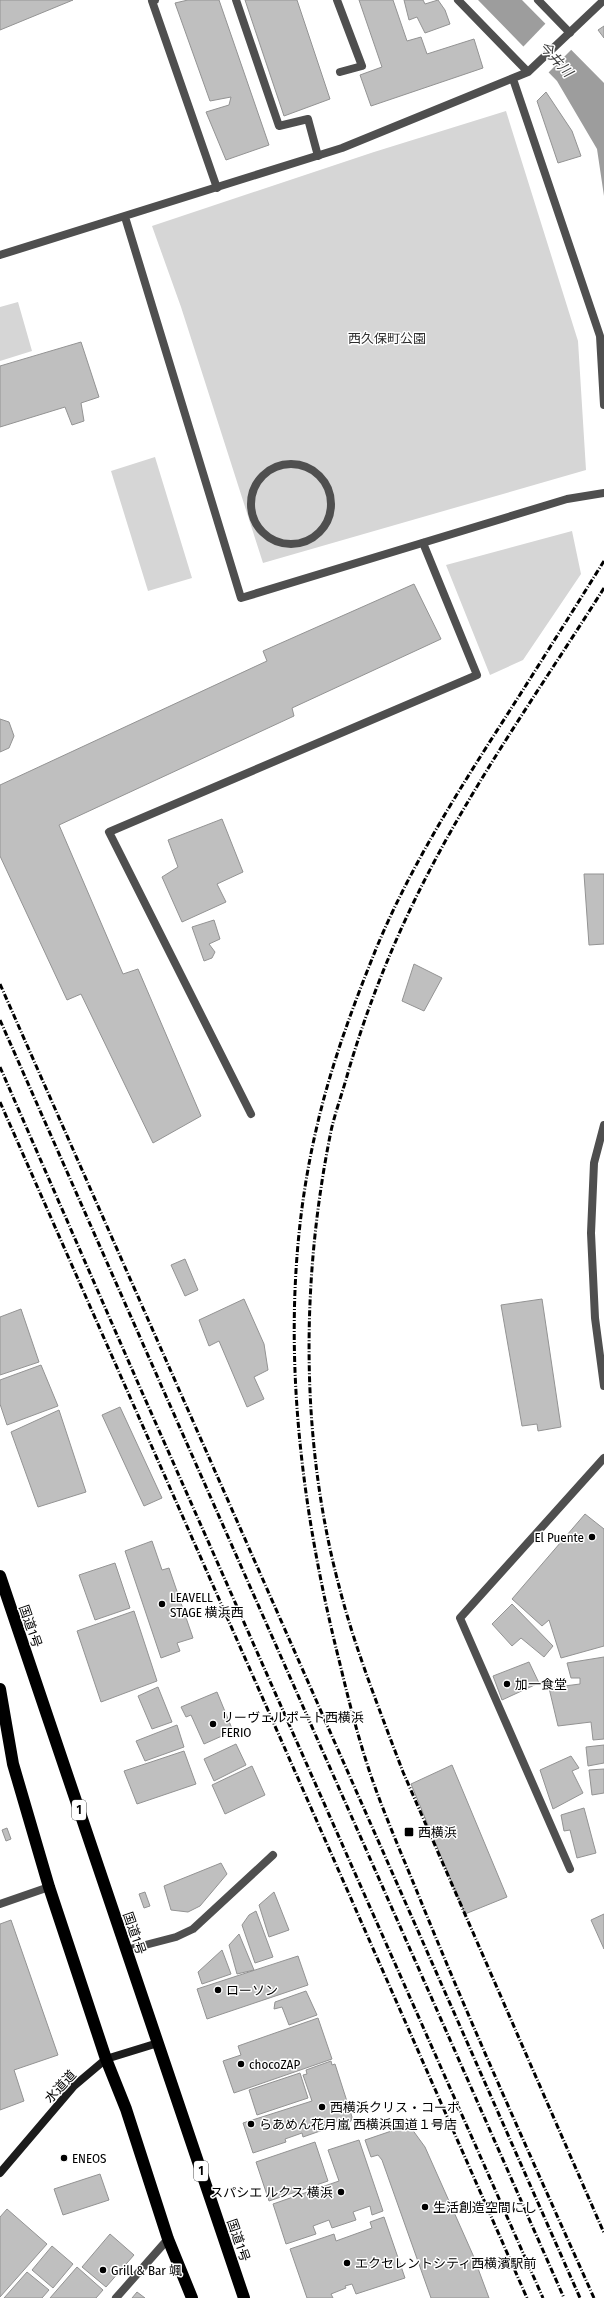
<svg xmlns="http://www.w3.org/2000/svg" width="604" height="2298" viewBox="0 0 604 2298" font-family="'Fira Sans Condensed','Noto Sans JP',sans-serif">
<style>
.green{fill:#d6d6d6}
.water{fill:#9d9d9d}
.pier{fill:#fff}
.building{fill:#bfbfbf;stroke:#939393}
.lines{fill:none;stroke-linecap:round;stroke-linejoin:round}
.lane{stroke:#4f4f4f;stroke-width:8}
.street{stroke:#4f4f4f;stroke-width:8}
.secondary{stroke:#1c1c1c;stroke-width:8}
.highway{stroke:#000;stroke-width:12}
.rail{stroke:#000;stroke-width:3;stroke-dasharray:6 2 1 2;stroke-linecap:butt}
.poi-dot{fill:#000;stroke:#fff;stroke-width:1.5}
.labels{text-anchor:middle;stroke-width:3;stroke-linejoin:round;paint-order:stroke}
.shield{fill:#fff;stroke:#4c4c4c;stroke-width:1}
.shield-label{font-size:12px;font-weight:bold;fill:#000}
.park-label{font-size:13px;fill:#2d2d2d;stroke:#fff}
.poi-label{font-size:13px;fill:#000;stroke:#fff;text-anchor:start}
.street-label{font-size:13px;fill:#000;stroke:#fff}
.water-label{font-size:14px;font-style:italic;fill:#3e3e3e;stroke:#fff}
</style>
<rect width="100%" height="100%" fill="#fff"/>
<path class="green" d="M506,111L578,341L586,470L263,563L181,307L152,226L374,152Z
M18,302L32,351L0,361V307Z
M155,457L192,578L148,591L111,471Z
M572,531L581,574L523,660L490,675L446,565Z"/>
<path class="water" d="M478,0H522L604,83V196L597,149L557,81Z"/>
<path class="pier" d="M547,22L573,48L547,74L522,48Z"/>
<path class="building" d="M0,0H73L0,30Z
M188,0H219L269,145L226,160L206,112L229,105L231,97L210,101L175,3Z
M245,0H297L330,99L284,116Z
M359,0H393L407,41L421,37L427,54L474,39L483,68L371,106L360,75L382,67Z
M404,0H423L425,4L438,0L445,10L450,24L425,33L417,17L409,20Z
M604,26V38L598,30Z
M546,92L572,131L581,156L558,163L537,101Z
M81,342L99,397L81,403L84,421L72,425L65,407L0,427V366Z
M414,584L441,639L292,708L294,716L59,825L123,974L138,969L201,1116L153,1143L81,994L67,1000L0,856V785L267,661L263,651Z
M0,719L9,722L14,736L9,748L0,752Z
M222,819L243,872L217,884L226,902L182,922L162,877L178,867L168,840Z
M584,874H604V944L589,945Z
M214,920L220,939L209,944L215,952L212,958L204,961L192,927Z
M414,964L442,978L424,1011L402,1001Z
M185,1259L198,1290L185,1296L171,1265Z
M244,1299L264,1344L268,1370L254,1377L264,1399L247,1407L219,1341L209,1346L199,1320Z
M542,1299L561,1427L538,1431L537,1424L522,1426L501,1305Z
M21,1309L39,1362L0,1375V1317Z
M41,1365L58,1406L7,1425L0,1404V1380Z
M120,1407L162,1498L144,1506L102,1415Z
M59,1410L86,1492L38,1507L11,1432Z
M585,1514L604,1529V1646L561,1658L549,1620L542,1626L512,1599Z
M152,1541L162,1570L169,1568L193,1638L177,1643L180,1651L161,1658L125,1551Z
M115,1563L130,1608L95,1620L79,1575Z
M512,1604L553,1646L544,1657L521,1638L512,1646L492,1624Z
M134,1611L157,1681L101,1702L77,1631Z
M604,1657V1739L593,1740L591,1722L558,1726L549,1688L580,1684V1678H571L567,1663Z
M529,1662L539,1683L502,1700L493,1676Z
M158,1687L172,1722L152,1729L138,1696Z
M217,1692L233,1731L204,1744L191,1715L186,1717L181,1707Z
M177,1725L184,1747L145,1761L136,1741Z
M236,1744L246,1765L214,1781L204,1759Z
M604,1745V1763L588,1766L586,1747Z
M184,1751L196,1784L137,1804L124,1771Z
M571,1756L579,1768L572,1771L583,1793L553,1809L540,1770Z
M452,1765L507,1897L465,1914L411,1784Z
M252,1766L265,1795L225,1814L212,1785Z
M604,1769V1793L592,1795L589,1770Z
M584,1808L596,1853L577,1858L570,1830L564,1831L561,1815Z
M7,1828L11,1839L6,1841L2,1830Z
M221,1863L227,1874L200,1906L188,1912L171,1910L164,1886Z
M145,1892L150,1906L144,1908L139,1894Z
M274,1892L289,1930L269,1937L259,1905Z
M256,1911L273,1957L255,1963L242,1925L249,1915Z
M604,1914V1949L591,1920Z
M11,1920L58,2055L14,2070L24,2101L0,2110V1924Z
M239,1934L254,1970L237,1974L229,1945Z
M222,1950L231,1974L202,1984L198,1972Z
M298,1956L308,1985L207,2019L197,1989Z
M306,1991L317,2015L289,2025L282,2007L274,2009L275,2002Z
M318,2018L332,2059L234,2093L223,2061L241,2055L238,2046Z
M331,2061L332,2065L335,2064L352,2117L351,2121L341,2124L340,2120L322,2126L323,2130L303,2137L302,2133L285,2139L286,2142L253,2153L243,2123L312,2101L303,2075L307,2074L306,2070Z
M300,2073L308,2098L257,2115L249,2090Z
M409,2125L425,2147L473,2255L489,2298H431L382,2160L378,2155L371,2157L365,2140Z
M359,2140L383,2211L372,2215L370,2206L353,2212L356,2220L332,2228L329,2220L313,2226L316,2234L286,2244L273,2204L339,2181L328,2150Z
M315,2142L328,2181L269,2201L256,2162Z
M100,2174L109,2200L63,2215L54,2189Z
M7,2209L47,2244L0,2297V2217Z
M384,2217L405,2278L356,2294L352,2284L345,2286L346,2288L331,2294L333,2298H307L290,2249L334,2234L336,2241L372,2228L370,2222Z
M110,2234L134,2255L106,2287L82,2267Z
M52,2246L73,2264L53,2288L32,2270Z
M77,2267L103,2290L96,2298H50Z
M27,2272L49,2290L42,2298H4Z
M137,2292L145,2298H132Z"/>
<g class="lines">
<path class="lane" d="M155,0L152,1L217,188
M236,0L279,126L308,119L318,156
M337,0L362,66L340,72
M251,1114L109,832L477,675L423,543"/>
<path class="street" d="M458,0L528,72
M538,0L570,33
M513,79L600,336L604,405
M125,217L241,598L567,499L604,493
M0,255L342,148L528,72L604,0
M251 504a40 40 0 1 1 80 0a40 40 0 1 1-80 0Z
M604,1125L594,1163L591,1233L595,1318L604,1386
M570,1869L460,1618L604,1458
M0,1904L49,1887
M126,1950L176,1937L193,1929L273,1855
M116,2298L168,2239"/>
<path class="secondary" d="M0,2173L74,2086L106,2059L158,2043"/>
<path class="highway" d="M0,1576L244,2298
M0,1689L13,1764L49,1887L106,2059L126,2109L168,2239L192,2298"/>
<path class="rail" d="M604,588C546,680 483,769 433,864C397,932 368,1003 347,1076C342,1094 335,1113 331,1131C301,1279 300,1439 339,1586C355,1649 380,1711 403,1772L604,2233
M0,984L580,2298
M0,1020L564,2298
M0,1067L138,1383L543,2298
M0,1102L527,2298
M594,2298C534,2164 473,2030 418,1894C404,1860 389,1825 376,1790C361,1749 350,1706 340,1664C296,1490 275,1303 317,1126C331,1065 353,1006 376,949C412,862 464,782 514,704C544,657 574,609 604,561"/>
</g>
<g class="poi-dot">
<circle cx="592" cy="1537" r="4"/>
<circle cx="162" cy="1604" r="4"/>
<circle cx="507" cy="1684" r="4"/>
<circle cx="213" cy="1724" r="4"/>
<rect x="404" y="1827" width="10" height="10" rx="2"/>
<circle cx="218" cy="1990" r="4"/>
<circle cx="241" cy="2064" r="4"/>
<circle cx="322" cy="2107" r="4"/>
<circle cx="251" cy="2124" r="4"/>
<circle cx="64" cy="2158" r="4"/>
<circle cx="341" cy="2192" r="4"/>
<circle cx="425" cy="2207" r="4"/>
<circle cx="347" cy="2263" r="4"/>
<circle cx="103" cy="2270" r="4"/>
</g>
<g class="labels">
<g class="shield">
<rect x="72" y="1800" width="14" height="20" rx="3"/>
<rect x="194" y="2161" width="14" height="20" rx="3"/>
</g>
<g class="shield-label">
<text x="79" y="1814">1</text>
<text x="201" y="2175">1</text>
</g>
<g class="park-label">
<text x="387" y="343">西久保町公園</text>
</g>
<g class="poi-label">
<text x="584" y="1542" text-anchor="end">El Puente</text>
<text x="170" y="1602">LEAVELL<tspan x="170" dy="15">STAGE 横浜西</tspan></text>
<text x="515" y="1689">加一食堂</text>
<text x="221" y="1722">リーヴェルポート西横浜<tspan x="221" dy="15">FERIO</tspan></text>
<text x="418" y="1837">西横浜</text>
<text x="226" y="1995">ローソン</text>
<text x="249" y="2069">chocoZAP</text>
<text x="330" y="2112">西横浜クリス・コーポ</text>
<text x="259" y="2129">らあめん花月嵐 西横浜国道１号店</text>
<text x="72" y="2163">ENEOS</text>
<text x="333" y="2197" text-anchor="end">スパシエ ルクス 横浜</text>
<text x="433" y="2212">生活創造空間にし</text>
<text x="355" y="2268">エクセレントシティ西横濱駅前</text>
<text x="111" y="2275">Grill &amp; Bar 颯</text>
</g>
<g class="street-label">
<text transform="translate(31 1626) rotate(71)" y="5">国道1号</text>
<text transform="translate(135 1933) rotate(71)" y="5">国道1号</text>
<text transform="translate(60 2086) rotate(-47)" y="5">水道道</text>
<text transform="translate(239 2240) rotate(71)" y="5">国道1号</text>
</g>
<g class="water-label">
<text transform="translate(556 59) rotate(48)" y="5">今井川</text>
</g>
</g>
</svg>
